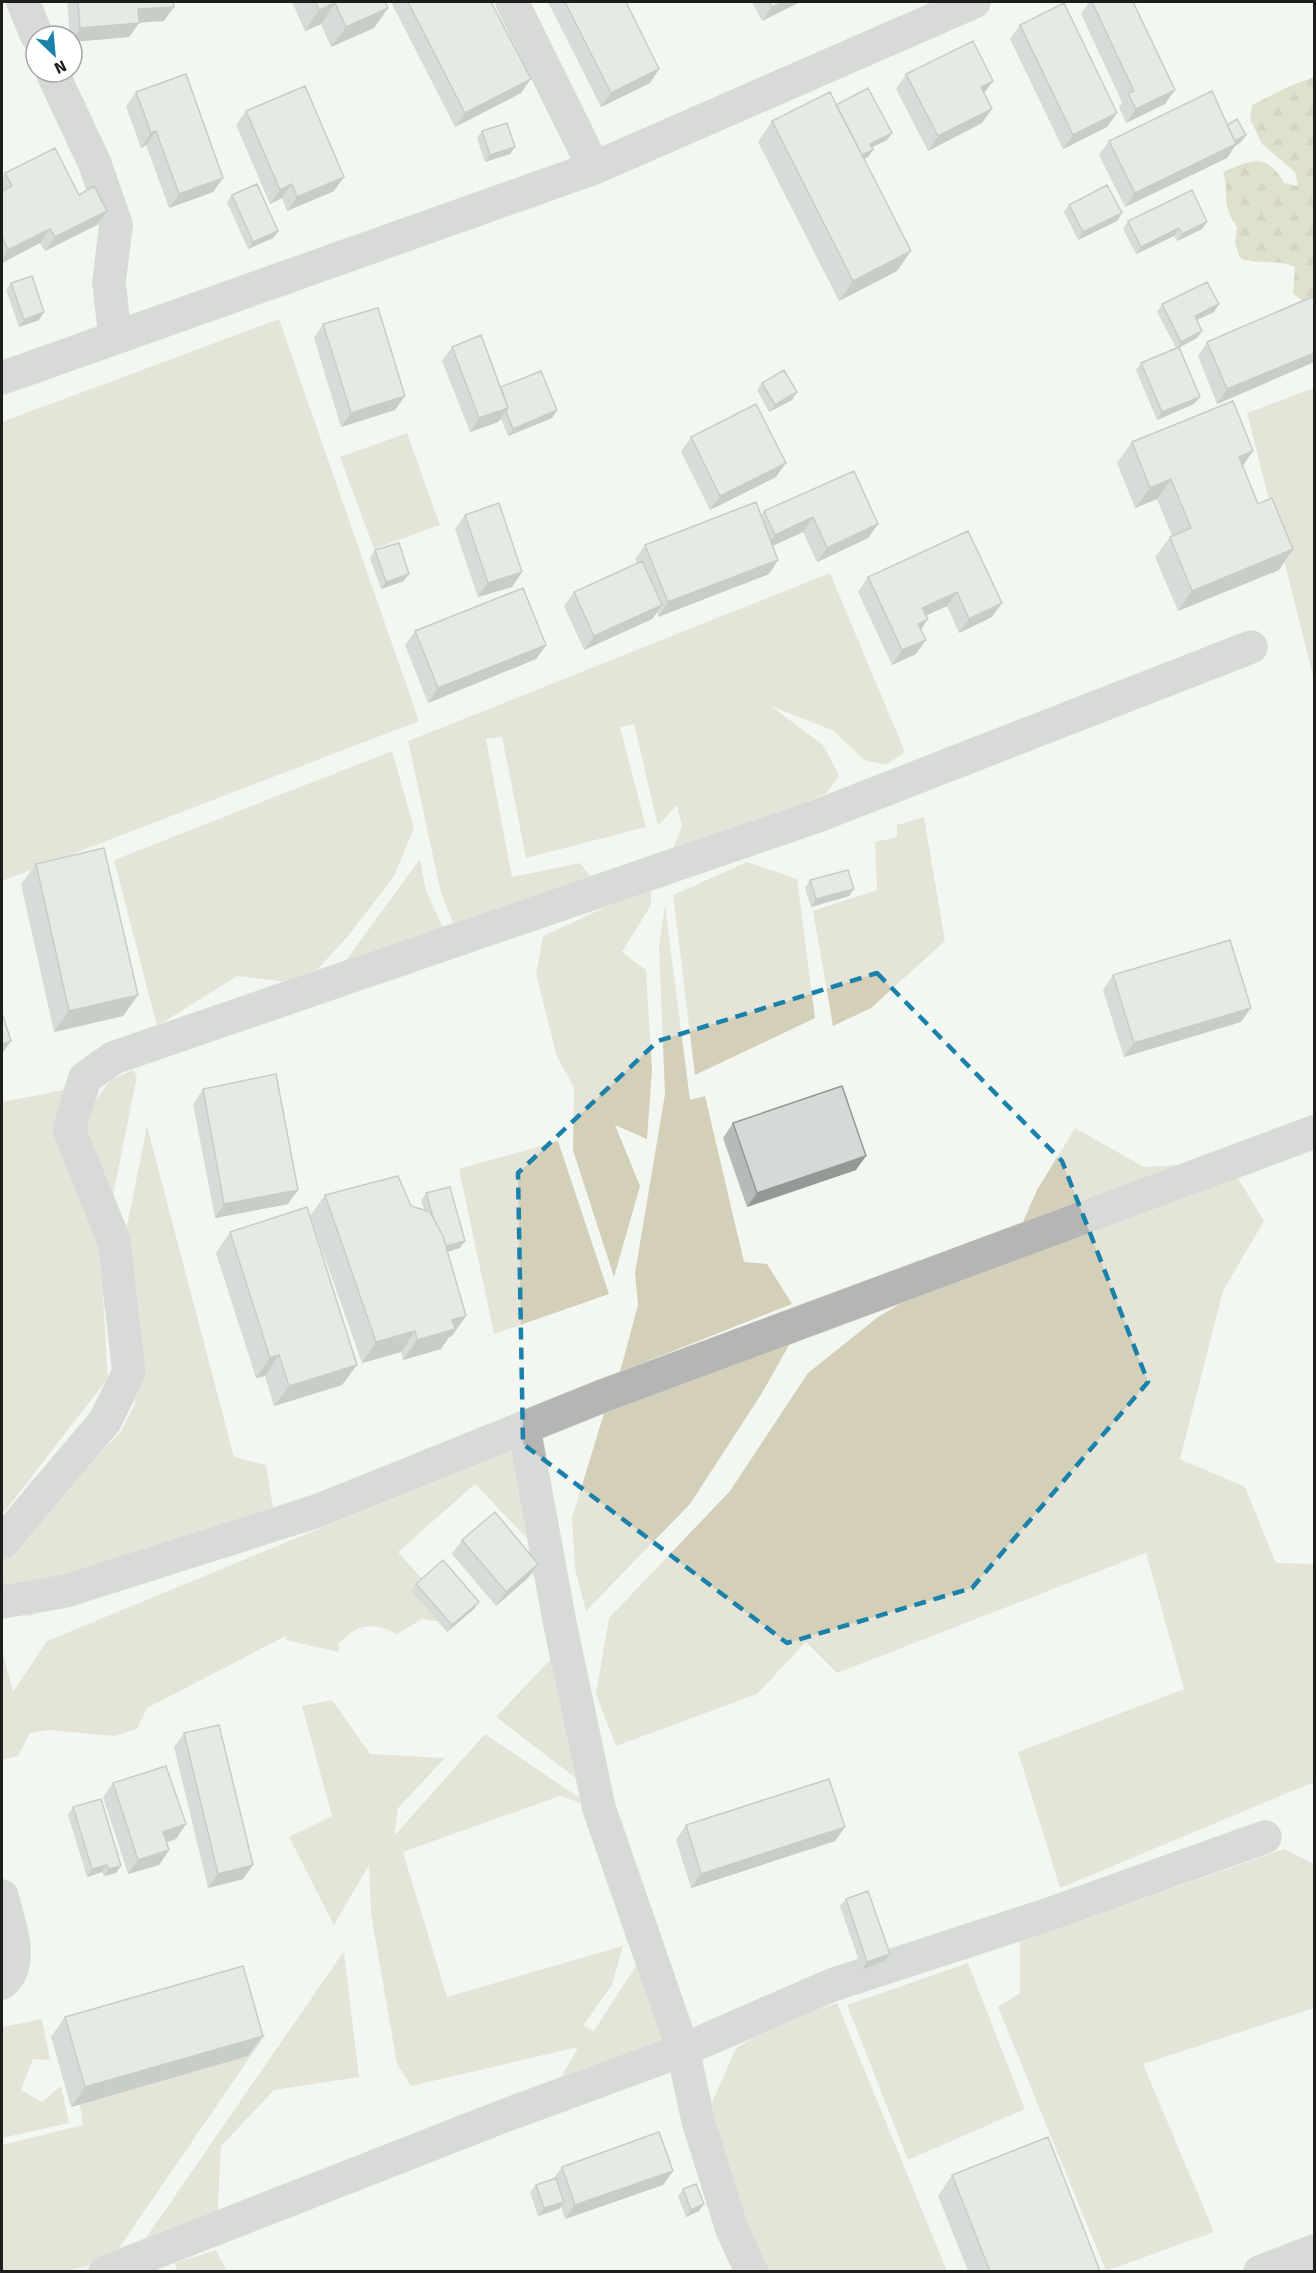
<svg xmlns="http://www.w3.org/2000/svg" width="1316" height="2273" viewBox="0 0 1316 2273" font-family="Signika,sans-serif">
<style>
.green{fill:#d3cfb8}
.forest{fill:url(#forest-firs)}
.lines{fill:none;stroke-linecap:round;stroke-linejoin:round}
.minor-casing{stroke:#d1d4d0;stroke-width:34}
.minor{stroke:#b5b5b3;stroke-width:33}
.wall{fill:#b6bbb8}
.shaded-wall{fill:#949996}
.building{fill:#d4dad6;stroke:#949996;stroke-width:1.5}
.marked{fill:none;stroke:#1a81ab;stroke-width:4.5;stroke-dasharray:12 8;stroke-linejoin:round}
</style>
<defs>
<pattern id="forest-firs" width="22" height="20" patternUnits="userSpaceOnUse" patternTransform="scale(1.5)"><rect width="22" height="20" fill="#cbc59f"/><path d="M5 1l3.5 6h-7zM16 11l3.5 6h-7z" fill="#aea988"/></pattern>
</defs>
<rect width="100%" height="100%" fill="#f3f7f2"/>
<path class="green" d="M279,319L419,721L2,881V422Z
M1314,388V680L1247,413Z
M407,433L440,525L374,549L340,457Z
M830,573L905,752L886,765L864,760L834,731L771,706L823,745L839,775L827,793L736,833L672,850L682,827L677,805L658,826L634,724L620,727L646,827L526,858L502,737L486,739L512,877L580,863L599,887L456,930L441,893L408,741Z
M392,751L414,828L394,876L349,935L304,984L237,976L157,1026L114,860Z
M924,817L945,941L871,1008L833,1026L813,911L877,890L875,842L897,837V825Z
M420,859L426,891L448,938L336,974Z
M747,862L797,879L815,1018L695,1075L673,895Z
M651,886V905L622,952L646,970L652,1069L647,1139L615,1125L640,1186L614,1277L573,1150L574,1087L557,1057L536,974L543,936Z
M665,905L690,1100L705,1096L744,1262L767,1264L792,1304L620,1372L638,1305L635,1273L665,1094L659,946Z
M133,1070L137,1076L112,1201L84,1126L93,1104L111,1079Z
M64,1090L60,1136L100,1246L108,1378L2,1515V1102Z
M147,1126L234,1457L266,1465L273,1508L67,1604L29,1616L2,1612V1558L121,1431L135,1404L126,1231Z
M1075,1128L1144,1167L1228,1162L1264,1221L1223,1291L1180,1459L1245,1487L1276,1563L1314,1564V1782L1060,1888L1018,1752L1184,1689L1146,1553L837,1673L806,1642L757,1694L616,1746L596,1694L609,1618L730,1491L808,1373L878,1317L961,1267L1015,1240L1037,1190Z
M558,1141L609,1294L494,1334L459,1169Z
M789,1345L762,1393L690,1504L586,1611L575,1569L572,1518L605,1410L712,1357Z
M517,1447L556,1566L541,1580L517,1566L536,1548L475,1484L398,1552L442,1601L459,1591L464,1616C451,1623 436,1622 422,1619L397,1634C372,1622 359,1623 338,1644L339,1652L286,1640V1636L147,1708L137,1729L115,1736L49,1730L30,1733L18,1756L2,1760V1650L13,1692L47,1641Z
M568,1650L590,1789L496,1717L549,1661Z
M332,1700L370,1754L445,1758L398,1808L394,1836L485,1734L593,1807L560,1796L403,1852L447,1997L623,1946L612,1985L583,2026L594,2031L640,1959L666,2050L552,2094L578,2047L411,2086L397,2064L371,1914L369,1865L334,1925L289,1837L332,1816L302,1706Z
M1284,1849L1314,1864V2008L1143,2064L1214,2232L1106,2271L998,2007L1020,1993V1942Z
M344,1951L359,2077L274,2090L221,2146L217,2224L139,2248Z
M968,1963L1025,2109L908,2160L847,2005Z
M837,2003L947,2271H768L755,2253L711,2105L736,2048L777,2024Z
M42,2019L50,2060L33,2059L21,2090L42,2102L61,2086L69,2123L2,2138V2027Z
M266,2034L110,2261L65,2271H2V2145L83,2125L78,2092Z
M216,2250L227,2271H177L175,2263Z"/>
<path class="forest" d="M1314,77V308L1293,294L1295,267C1277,258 1261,266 1240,258L1235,243L1237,227C1220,201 1230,198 1223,172C1251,160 1267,152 1284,183L1298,186L1295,172L1262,144L1250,119L1252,105L1290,86Z"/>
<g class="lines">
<defs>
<path id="minor" d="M23,2L37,36
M512,2L594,168
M52,72L95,164L116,225L109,282L115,337
M2,378L594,168L974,2
M524,1429L560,1624L599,1808L683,2050L698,2120L732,2229L752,2272
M2,1543L105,1421L129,1372L114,1241L69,1129L85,1078L113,1058L820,815L1251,647
M2,1602L65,1591L317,1511L600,1397L1314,1132
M2,1896C8,1923 26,1962 2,1983
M105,2272L501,2117L683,2050L832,1985L1047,1915L1265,1837
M1260,2272L1314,2251"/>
</defs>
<use href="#minor" class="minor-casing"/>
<use href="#minor" class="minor"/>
</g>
<path class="wall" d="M67,2H173L164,21L139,23L129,37L72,42V36H70Z
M292,2H385L388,8L374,28L331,47L321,24L305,31Z
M393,2H491L521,93L455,127L392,4Z
M548,2H626L659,69L650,83L601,107Z
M752,2H800L762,21Z
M1089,2H1133L1165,104L1126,123L1119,107L1122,102L1081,14Z
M1020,25L1107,127L1063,149L1010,39Z
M906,74L984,93L982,123L928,151L896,89Z
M136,92L223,178L213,192L169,208L146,145L141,148L126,106Z
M836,105L892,133L887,140L872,147L868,157L864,159L897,271L839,301L758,142L772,121Z
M246,111L334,191L287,211L282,198L270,204L236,125Z
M1227,125L1246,135L1241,142L1235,146L1227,158L1125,207L1099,155L1109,141Z
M482,131L515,147L510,154L485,162L477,138Z
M5,173L79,195L107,211L97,225L45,251L40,243L2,263V179Z
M232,195L278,231L273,238L248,249L227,202Z
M1069,205L1117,221L1078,240L1064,212Z
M1128,221L1202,229L1177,241L1174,236L1136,254L1123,229Z
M11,283L39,320L19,327L6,290Z
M1314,296V362L1217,404L1198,356L1207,342Z
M1162,304H1219L1214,312L1197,320V338L1179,348L1194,404L1157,420L1136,370L1141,363L1176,348L1157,312Z
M323,324L395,410L341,427L314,338Z
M452,347L501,387L557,410L552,418L508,436L501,419L498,422L470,432L442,361Z
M762,383L792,400L769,412L757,390Z
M691,437L776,477L710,510L681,452Z
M1132,442L1242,466L1279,570L1178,611L1155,557L1170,537L1172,536L1157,499L1135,508L1117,463Z
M764,511L878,524L868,538L817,562L803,532L773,546L778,560L769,574L658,617L657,613L652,619L584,650L564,606L574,592L637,563L635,559L645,545L761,515Z
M465,515L522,572L512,587L478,597L455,529Z
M968,531L992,617L959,633L947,606L926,615L928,619L921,630L916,654L892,665L858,592L868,577Z
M375,550L404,581L381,589L370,558Z
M415,631L546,645L536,659L428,703L405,645Z
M36,864L138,995L123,1016L54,1032L21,884Z
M810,880L854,889L849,896L811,907L805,888Z
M1113,975L1241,1022L1124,1057L1103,990Z
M203,1089L288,1204L215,1218L193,1104Z
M733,1123L856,1170L747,1207L723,1138Z
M426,1193L465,1241L460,1248L447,1252L466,1316L452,1336L449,1337L441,1349L403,1360L401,1352L362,1363L310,1216L325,1195L411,1206L424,1209L421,1201Z
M230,1232L357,1365L342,1385L274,1406L265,1376L256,1378L216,1253Z
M462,1540L538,1564L528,1578L496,1606L452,1554Z
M416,1584L479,1602L474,1609L447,1632L411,1591Z
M184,1733L243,1879L208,1888L174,1747Z
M113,1783L186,1824L176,1839L166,1842L169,1850L159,1865L128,1874L103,1797Z
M73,1807L116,1873L104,1876L102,1872L87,1877L68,1815Z
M686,1825L845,1827L835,1841L691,1888L676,1840Z
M846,1899L890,1954L885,1961L862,1970L840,1906Z
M65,2017L263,2036L248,2056L71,2107L51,2037Z
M562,2167L673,2171L663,2185L565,2219L561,2207L559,2209L538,2216L530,2192L536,2185L553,2179Z
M952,2175L1100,2271H968L938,2196Z
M683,2189L704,2204L699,2211L686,2217L678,2196Z"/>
<path class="shaded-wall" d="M783,2H800L762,21L772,7Z
M335,3L321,24L305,31L319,10Z
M174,7L164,21L128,23L138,9Z
M388,8L374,28L331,47L346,27Z
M139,23L129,37L72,42V40L80,28Z
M659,69L650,83L601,107L611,93Z
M531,79L521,93L455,127L465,113Z
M993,81L983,95L981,87Z
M1175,90L1165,104L1126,123L1136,109Z
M992,109L982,123L928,151L938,136Z
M1117,113L1107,127L1063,149L1073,135Z
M156,131L146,145L141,148L151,133Z
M892,133L887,140L865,151L870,144Z
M1246,135L1241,142L1235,146L1227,158L1125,207L1135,193Z
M515,147L510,154L485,162L490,155Z
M873,150L868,157L854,164L859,156Z
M344,177L334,191L287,211L297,197Z
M223,178L213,192L169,208L179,194Z
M292,184L282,198L270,204L280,190Z
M107,211L97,225L45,251L55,237Z
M1122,213L1117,221L1078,240L1083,232Z
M1207,222L1202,229L1177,241L1182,234Z
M1179,228L1174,236L1136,254L1141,247Z
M50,229L40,243L2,263V260L8,250Z
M278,231L273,238L248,249L253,242Z
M911,251L897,271L839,301L853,281Z
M1219,304L1214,312L1190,323L1195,316Z
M44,312L39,320L19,327L24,320Z
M1202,331L1197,338L1176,349L1181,342Z
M1314,353V362L1217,404L1227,389Z
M797,392L792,400L769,412L775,405Z
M405,396L395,410L341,427L351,413Z
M1200,397L1194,404L1157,420L1162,412Z
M508,408L498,422L470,432L479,418Z
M557,410L552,418L508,436L513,429Z
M1253,451L1239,471V457Z
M786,463L776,477L710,510L720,496Z
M1171,479L1157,499L1135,508L1150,488Z
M813,517L803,532L765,549L775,535Z
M878,524L868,538L817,562L827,548Z
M1293,549L1279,570L1178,611L1192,591Z
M778,560L769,574L658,617L668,602Z
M522,572L512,587L478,597L488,583Z
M409,574L404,581L381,589L386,582Z
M957,592L947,606L912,622L922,608Z
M1002,603L992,617L959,633L969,619Z
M662,605L652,619L584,650L594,636Z
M928,619L918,633V624Z
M926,640L916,654L892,665L902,650Z
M546,645L536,659L428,703L438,688Z
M854,889L849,896L811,907L816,899Z
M138,995L123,1016L54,1032L69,1011Z
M1251,1008L1241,1022L1124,1057L1134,1043Z
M11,1041L2,1054V1044Z
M866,1156L856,1170L747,1207L757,1193Z
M298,1190L288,1204L215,1218L224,1204Z
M465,1241L460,1248L436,1255L441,1248Z
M466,1316L452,1336L449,1337L441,1349L403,1360L417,1340L452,1320Z
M415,1331L401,1352L362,1363L376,1342Z
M279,1355L265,1376L256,1378L270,1358Z
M357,1365L342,1385L274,1406L289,1386Z
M538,1564L528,1578L496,1606L506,1592Z
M479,1602L474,1609L447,1632L452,1625Z
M186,1824L176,1839L153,1847L163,1832Z
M845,1827L835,1841L691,1888L701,1874Z
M169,1850L159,1865L128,1874L138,1860Z
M107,1865L102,1872L87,1877L92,1869Z
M253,1865L243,1879L208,1888L218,1874Z
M121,1866L116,1873L104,1876L109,1869Z
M890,1954L885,1961L862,1970L867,1962Z
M263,2036L248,2056L71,2107L85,2087Z
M673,2171L663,2185L565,2219L575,2205Z
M564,2202L559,2209L538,2216L544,2208Z
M704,2204L699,2211L686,2217L691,2210Z"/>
<path class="building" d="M78,2H173L174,7L138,9L139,23L80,28Z
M315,2H385L388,8L346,27L335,3L319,10Z
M408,2H491L531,79L465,113Z
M565,2H626L659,69L611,93Z
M769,2H783L772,7Z
M1092,2H1133L1175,90L1136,109L1128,93L1134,91Z
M1064,3L1117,113L1073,135L1020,25Z
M973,41L993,81L981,87L992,109L938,136L906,74Z
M186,74L223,178L179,194L156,131L151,133L136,92Z
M305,86L344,177L297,197L292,184L280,190L246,111Z
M868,88L892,133L870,144L873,150L862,155L836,105Z
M1212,91L1236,144L1135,193L1109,141Z
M830,92L911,251L853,281L772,121Z
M1237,119L1246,135L1235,141L1227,125Z
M507,123L515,147L490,155L482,131Z
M55,148L79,195L94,186L107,211L55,237L50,229L8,250L2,237V191L12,186L5,173Z
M257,184L278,231L253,242L232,195Z
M1107,185L1122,213L1083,232L1069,205Z
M1192,190L1207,222L1182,234L1179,228L1141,247L1128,221Z
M32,276L44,312L24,320L11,283Z
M1207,282L1219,304L1195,316L1202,331L1181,342L1162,304Z
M1314,296V353L1227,389L1207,342Z
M378,308L405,396L351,413L323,324Z
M481,335L508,408L479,418L452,347Z
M1179,347L1200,397L1162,412L1141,363Z
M784,370L797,392L775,405L762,383Z
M541,371L557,410L513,429L506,411L508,408L501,387Z
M1233,401L1253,451L1239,457L1258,504L1272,498L1293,549L1192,591L1170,537L1191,528L1171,479L1150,488L1132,442Z
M756,404L786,463L720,496L691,437Z
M854,471L878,524L827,548L813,517L775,535L764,511Z
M756,502L778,560L668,602L645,545Z
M499,503L522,572L488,583L465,515Z
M968,531L1002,603L969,619L957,592L922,608L928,619L918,624L926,640L902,650L868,577Z
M399,543L409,574L386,582L375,550Z
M642,561L662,605L594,636L574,592Z
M523,588L546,645L438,688L415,631Z
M104,848L138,995L69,1011L36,864Z
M848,870L854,889L816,899L810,880Z
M1230,940L1251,1008L1134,1043L1113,975Z
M2,1013L11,1041L2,1044Z
M276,1074L298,1190L224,1204L203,1089Z
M842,1086L866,1156L757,1193L733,1123Z
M398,1176L411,1206L430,1212L443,1236L466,1316L452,1320L455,1329L417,1340L415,1331L376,1342L325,1195Z
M450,1187L465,1241L446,1246L443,1236L433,1217L426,1193Z
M307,1207L357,1365L289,1386L279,1355L270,1358L230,1232Z
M495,1512L538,1564L506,1592L462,1540Z
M443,1560L479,1602L452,1625L416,1584Z
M219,1725L253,1865L218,1874L184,1733Z
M166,1766L186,1824L163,1832L169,1850L138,1860L113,1783Z
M829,1779L845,1827L701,1874L686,1825Z
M101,1799L121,1866L109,1869L107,1865L92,1869L73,1807Z
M868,1891L890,1954L867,1962L846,1899Z
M243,1966L263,2036L85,2087L65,2017Z
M659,2132L673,2171L575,2205L562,2167Z
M1048,2137L1100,2271H990L952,2175Z
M556,2178L564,2202L544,2208L536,2185Z
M696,2184L704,2204L691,2210L683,2189Z"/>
<path d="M0 0H1316V2273H0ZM877,973L1062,1161L1148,1382L972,1588L787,1643L523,1444L518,1173L658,1041Z" fill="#f3f7f2" fill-opacity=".55" fill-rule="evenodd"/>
<path class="marked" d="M877,973L1062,1161L1148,1382L972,1588L787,1643L523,1444L518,1173L658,1041Z"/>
<rect width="1316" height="2273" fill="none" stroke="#1d1e1c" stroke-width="6"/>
<g transform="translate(54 54) rotate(154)"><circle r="28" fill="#ffffff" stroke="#a5a5a4" stroke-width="1.5"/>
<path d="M0-4.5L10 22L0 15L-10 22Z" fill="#1a81ab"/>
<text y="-9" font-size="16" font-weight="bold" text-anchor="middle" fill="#1d1e1c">N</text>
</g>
</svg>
